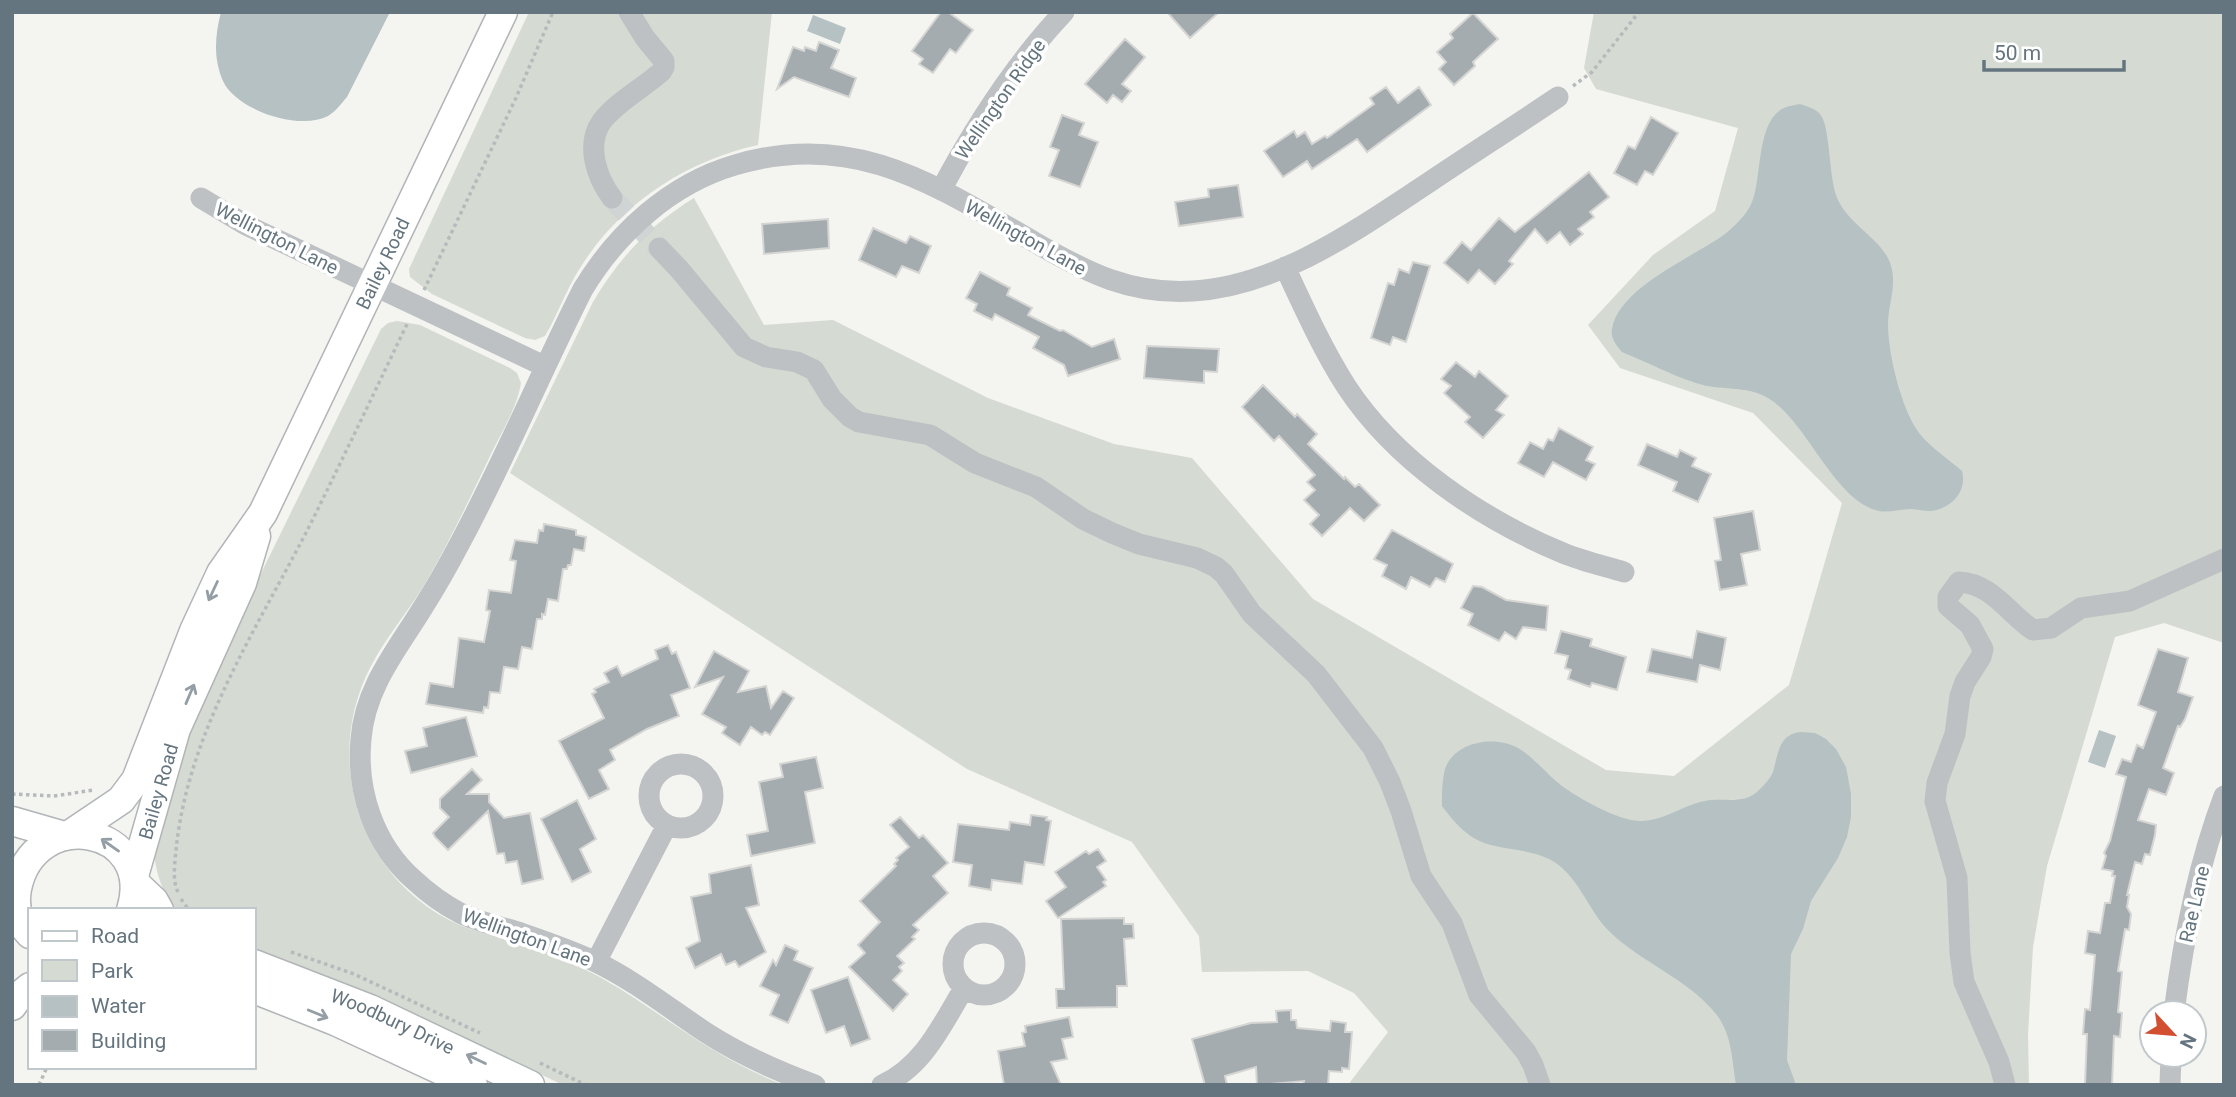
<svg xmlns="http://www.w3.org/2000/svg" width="2236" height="1097" viewBox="0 0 2236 1097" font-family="Roboto,sans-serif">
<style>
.green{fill:#d5dad2}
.water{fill:#b6c1c4}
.building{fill:#a4acb0;stroke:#d5d5d3;stroke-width:2}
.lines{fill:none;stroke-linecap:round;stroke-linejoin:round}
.minor-tunnel{stroke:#d0d4d4;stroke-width:21;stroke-dasharray:21 10;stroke-linecap:butt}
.major-casing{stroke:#b1b5b8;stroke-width:31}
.path{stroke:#b7babc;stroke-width:3.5;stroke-dasharray:3.5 3.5;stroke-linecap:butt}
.minor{stroke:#bdc1c4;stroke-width:21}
.major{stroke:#fff;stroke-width:28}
.oneway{stroke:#939ea5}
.labels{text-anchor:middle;stroke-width:7;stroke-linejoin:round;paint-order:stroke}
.street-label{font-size:19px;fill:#65757f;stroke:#fff}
</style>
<rect width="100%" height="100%" fill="#f4f4f0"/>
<path class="green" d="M529,12H772L758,145C685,161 619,205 580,268C566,290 558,314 545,336L535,340L525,338L432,294L410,277L409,269Z
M1594,12H2224V643L2164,623L2115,637L2047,866L2033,947L2028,1035L2029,1085H1348L1388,1032L1354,993L1308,971L1202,972L1199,936L1132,842L967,769L510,473L593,302C619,258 650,225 694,198L764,325L833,320L988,398L1114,444L1192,458L1313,599L1606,770L1674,776L1789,685L1842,503L1753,413L1620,368L1588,325L1653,255L1715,211L1738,128L1596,89L1584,68Z
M397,321L420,325L510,368L517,373L521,383C517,408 501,433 490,456C469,500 448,545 423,587C406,614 385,639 371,666C323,757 357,872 449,920C468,930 488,934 508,940C537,948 565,960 592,973C636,996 674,1027 717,1052C738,1065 760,1075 783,1085H563L382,998L254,948V910H174C162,889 155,873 154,849L173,759L245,606L381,329L388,323Z"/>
<path class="water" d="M221,12H390L347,97C341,104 336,111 328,116C299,131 236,110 223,81C213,58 215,35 221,12Z
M813,15L846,28L840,44L807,31Z
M1800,104C1806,106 1814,108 1819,113C1831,123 1828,180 1838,200C1850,226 1884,240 1891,266C1897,286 1888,305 1888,324C1888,353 1900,402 1915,427C1925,444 1947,458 1962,471C1966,485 1959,499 1946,506C1933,514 1925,510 1911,509C1900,509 1889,513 1879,511C1834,501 1807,421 1768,398C1747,385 1719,391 1696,383C1671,375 1647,362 1622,352C1617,346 1610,338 1612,329C1619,287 1694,257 1725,234C1737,224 1750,212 1754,196C1761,173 1758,119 1784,108C1788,106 1795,105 1800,104Z
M2099,730L2116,736L2105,768L2088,762Z
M1800,732L1815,733L1826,739L1836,749L1846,767L1851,794V817L1847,837L1838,858L1811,901L1803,929L1791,954L1787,1060L1796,1085H1736C1732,1060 1732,1034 1716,1014C1688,979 1642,963 1610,932C1587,910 1579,874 1549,859C1525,847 1494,851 1472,837C1460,829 1451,818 1442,806C1442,794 1442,781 1445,769C1455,741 1495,735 1518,748C1535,758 1547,775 1562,786C1580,799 1617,820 1639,821C1662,822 1683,805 1705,801C1724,797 1745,806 1760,789C1765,784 1770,779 1773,772C1778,755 1778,735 1800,732Z"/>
<path class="building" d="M941,12H948L973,30L956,53L950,49L933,73L919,64L923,59L912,51Z
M1167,12H1219L1190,38Z
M1473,13L1498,39L1473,62L1475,66L1454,85L1439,69L1446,62L1437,52L1453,38L1450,34Z
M1125,39L1145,57L1122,84L1131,91L1122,102L1113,95L1107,103L1085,84Z
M819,42L839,50L831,68L856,78L849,97L794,77L777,89L793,47L804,51L805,47L816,51Z
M1386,87L1398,103L1419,87L1431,105L1367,152L1357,139L1312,169L1307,161L1283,177L1264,151L1294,131L1297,137L1305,132L1312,144L1325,136L1327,138L1374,104L1370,98Z
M1062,115L1084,123L1079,135L1098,142L1080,187L1049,176L1059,150L1050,147Z
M1651,117L1678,133L1653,175L1645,171L1637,185L1614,173L1628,146L1635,149Z
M1589,172L1609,197L1590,212L1594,217L1578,229L1583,234L1570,245L1560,232L1547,243L1535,229L1509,261L1513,264L1495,284L1479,270L1468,283L1444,263L1462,242L1471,250L1499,218L1515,232Z
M1238,185L1243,217L1179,226L1175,202L1209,197L1208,189Z
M828,219L829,248L764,254L762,224Z
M873,228L906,243L910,236L931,246L919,273L902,266L896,277L859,260Z
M1413,262L1430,266L1406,342L1393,337L1390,345L1371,338L1388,283L1394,285L1399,269L1409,273Z
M980,272L1010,288L1007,295L1032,308L1028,315L1060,331L1063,330L1092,347L1114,339L1120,359L1068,376L1064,365L1033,348L1039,337L995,314L992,320L974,311L977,304L966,298Z
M1147,346L1219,349L1217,372L1204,371V383L1144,378Z
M1456,362L1475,377L1479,371L1508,396L1496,410L1504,415L1483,438L1465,422L1470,417L1444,393L1451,386L1441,379Z
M1263,385L1295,417L1297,414L1317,434L1308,444L1344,479L1345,477L1355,487L1359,484L1380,505L1364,521L1350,508L1322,536L1310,524L1319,515L1304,500L1315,490L1307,482L1315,475L1279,436L1274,441L1242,407Z
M1559,428L1593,447L1586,460L1595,464L1586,480L1553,462L1544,477L1518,463L1530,442L1543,449L1548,439L1553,441Z
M1647,444L1677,457L1680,450L1696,458L1692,466L1711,474L1698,502L1673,491L1677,482L1638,465Z
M1753,511L1760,550L1741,554L1747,585L1720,590L1715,561L1721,560L1714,518Z
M544,524L576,530V535L586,537L584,551L574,549L571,565H568L567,569H563L558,601L548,599L545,615L542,614V619H537L532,649L522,647L518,669L504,667L500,693L490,692L488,708L484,707L483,713L426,704L430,683L453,687L459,638L484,642L490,611L486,610L489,590L511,593L516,561L510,560L515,540L537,543L539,530L543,531Z
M1392,530L1453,564L1445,582L1436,578L1430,587L1411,577L1406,589L1382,576L1387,565L1374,559Z
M1473,586L1482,587L1506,600L1548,606L1546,630L1523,627L1516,639L1505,632L1499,641L1468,625L1473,614L1461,608Z
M1561,631L1592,639L1590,646L1626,657L1617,690L1592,683L1590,687L1568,679L1571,670L1565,668L1568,656L1555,653Z
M1697,631L1726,638L1720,670L1700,665L1697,682L1647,672L1652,649L1692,658Z
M668,645L672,654L676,652L690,688L671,695L679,716L647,729L610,750L615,760L599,770L609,789L589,799L559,741L604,718L592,694L596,692L594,689L609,682L604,673L617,666L622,676L658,659L655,650Z
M2158,649L2188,658L2178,692L2193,697L2185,719L2180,727L2178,726L2163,768L2174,773L2166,795L2149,789L2138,820L2156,825L2155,835L2150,855L2145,854L2142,864L2135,862L2127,895H2129L2127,907L2131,914L2129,930L2125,929L2118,971L2122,972L2118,1012L2122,1013L2120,1037L2114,1036L2112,1085H2085L2087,1034H2083L2085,1009L2090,1010L2095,955L2085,953L2088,931L2100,933L2105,903H2110L2115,876H2112L2113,871L2102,869L2106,856L2104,853L2110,841L2126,777L2116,774L2122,759L2131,762L2137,745L2143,748L2156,712L2138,705Z
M714,651L749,671L738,692L766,686L771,708L783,691L794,698L770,735L765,732L762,735L751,727L740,745L722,733L726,727L702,714L723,677L695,687Z
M466,717L477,756L411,773L405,751L427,746L423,728Z
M816,757L823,788L805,792L815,843L751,856L747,835L768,831L759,782L783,777L780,764Z
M472,769L482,780L467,794H489V802L504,818L530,813L543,879L522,884L517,861L506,863L504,853L497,854L488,811L448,850L435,837L433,833L449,817L440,808V799Z
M577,800L596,839L580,849L591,872L572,882L541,819Z
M1031,815L1047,817L1046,820L1051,821L1044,865L1025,862L1022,884L992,880L991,890L969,886L972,865L953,862L958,824L1009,830L1010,822L1030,825Z
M900,817L919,838L923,835L948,863L933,876L948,893L913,925L919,930L912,937L915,939L897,956L904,963L899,967L902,971L893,980L908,994L893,1011L849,967L865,953L858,945L880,922L860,901L896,866L894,864L898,860L896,858L909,847L890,825Z
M1098,849L1106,861L1097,867L1106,880L1103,882L1106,886L1058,918L1046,901L1066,887L1055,872L1086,851L1089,854Z
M751,865L759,905L746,908L766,952L739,967L735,961L726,965L721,954L695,968L686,948L700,941L691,897L711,893L709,874Z
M1124,918V924H1133L1134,938L1124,939L1127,986H1117V1007L1057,1008L1056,989H1064L1061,919Z
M785,945L798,951L794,960L813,968L788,1023L770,1015L779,995L760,986L773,960L776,965Z
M848,977L870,1039L851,1046L844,1026L826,1033L811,990Z
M1291,1010V1020H1296L1297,1028L1330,1031L1331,1021L1346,1023L1345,1032H1352L1349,1069L1342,1068V1072L1329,1071L1328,1085H1303L1304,1081L1257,1085L1256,1067L1225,1076L1227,1085H1205L1192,1039L1251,1023L1277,1022L1276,1011Z
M1069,1017L1073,1037L1062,1039L1067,1059L1051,1062L1061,1085H1004L998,1051L1025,1046L1022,1033L1026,1032L1025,1026Z"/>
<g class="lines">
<path class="minor-tunnel" d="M612,198L659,248"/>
<defs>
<g id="major">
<path d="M12,821L64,836"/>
<path id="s1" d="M72,833L121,800L136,780L194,631L221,573L263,513L503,12"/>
<path id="s2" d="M134,876L176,729L242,583L256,536"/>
<path d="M136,884L154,901L159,910"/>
<path d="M30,934C18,922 14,905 17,889C34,803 157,826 131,910"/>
<path id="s3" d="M254,964L370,1009L530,1085"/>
<path d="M254,989L335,1021L473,1085"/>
<path d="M12,1006L19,996L30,987"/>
</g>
</defs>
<use href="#major" class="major-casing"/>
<path class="path" d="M1573,86L1592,72L1639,12
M424,290L515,100L553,12
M12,794L54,796L94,790
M178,892C172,881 175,862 176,850C188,731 258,627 311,523C344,456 376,389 408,322
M181,899L189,910
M291,952L354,974L480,1033
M540,1063L586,1085
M39,1085L47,1067"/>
<path class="minor" d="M941,190C975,126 1014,65 1064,12
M201,198L246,225L544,366
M612,198C597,178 585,145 602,121C617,102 643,88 661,72L664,67V61L645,38L629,12
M659,248L679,269L744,347L766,357L797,362L814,370L832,399L850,417L859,422L930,435L975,463L1036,487L1083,519L1112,533L1139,544L1197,558L1216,567L1224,574L1252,614L1316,674L1373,748L1390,782L1401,811L1421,876L1452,923L1479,995L1526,1052L1533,1065L1540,1085
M1285,267C1304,308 1322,348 1346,386C1395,461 1481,519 1563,553C1582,561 1604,566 1624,572
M649 796a32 32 0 1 1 64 0a32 32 0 1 1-64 0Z
M953 964a31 31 0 1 1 62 0a31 31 0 1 1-62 0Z
M596,962L667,825
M2174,1013C2183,940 2198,865 2224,796
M815,1085C777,1071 739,1054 705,1032C669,1008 635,981 596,962C571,950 544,941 518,932C498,926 478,922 460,913C443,904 428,893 414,880C374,845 356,791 361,739C365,688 396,651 422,609C436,587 449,564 461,541C505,459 541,372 583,289C617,233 670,184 735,165C855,129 936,186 1036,243C1088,273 1131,295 1193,291C1279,286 1358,229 1428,183C1471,154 1515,126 1558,97
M882,1085C923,1067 942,1025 964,988
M2005,1085L1999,1062L1964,982L1960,953L1957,878L1935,801L1937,783L1955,734L1960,696L1965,682L1981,657L1983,649L1970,625L1948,606V597L1959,582C1991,583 2009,614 2033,630L2051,628L2081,608L2130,601L2224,559
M2170,1085L2171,1055"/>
<use href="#major" class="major"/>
</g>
<defs><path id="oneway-shaft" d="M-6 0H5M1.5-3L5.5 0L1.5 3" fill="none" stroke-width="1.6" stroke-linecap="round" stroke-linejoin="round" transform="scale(1.75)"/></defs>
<g class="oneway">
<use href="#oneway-shaft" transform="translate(213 591) rotate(115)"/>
<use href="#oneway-shaft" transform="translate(190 694) rotate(-67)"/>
<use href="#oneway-shaft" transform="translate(110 845) rotate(-145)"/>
<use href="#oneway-shaft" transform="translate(318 1014) rotate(22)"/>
<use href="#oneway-shaft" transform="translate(476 1059) rotate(-154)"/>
</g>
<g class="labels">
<g class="street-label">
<text transform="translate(1000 99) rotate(-55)" y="7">Wellington Ridge</text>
<text transform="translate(1026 237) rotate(29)" y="7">Wellington Lane</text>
<text transform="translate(277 238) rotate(27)" y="7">Wellington Lane</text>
<text dy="7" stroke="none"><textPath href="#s1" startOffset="658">Bailey Road</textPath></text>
<text dy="7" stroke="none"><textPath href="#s2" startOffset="88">Bailey Road</textPath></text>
<text transform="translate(2194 904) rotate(-77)" y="7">Rae Lane</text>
<text transform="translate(527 937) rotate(20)" y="7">Wellington Lane</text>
<text dy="7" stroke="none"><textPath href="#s3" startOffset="150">Woodbury Drive</textPath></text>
</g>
</g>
<rect width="2236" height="1097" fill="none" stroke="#65757f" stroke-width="28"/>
<rect x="28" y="908" width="228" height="161" fill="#ffffff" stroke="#c1c8cc" stroke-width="2"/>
<rect x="42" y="931" width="35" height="10" fill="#ffffff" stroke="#c1c8cc" stroke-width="2"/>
<text x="91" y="943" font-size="21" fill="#65757f">Road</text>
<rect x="42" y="960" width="35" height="21" fill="#d5dad2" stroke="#c1c8cc" stroke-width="2"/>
<text x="91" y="978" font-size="21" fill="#65757f">Park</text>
<rect x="42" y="996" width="35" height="21" fill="#b6c1c4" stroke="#c1c8cc" stroke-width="2"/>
<text x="91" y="1013" font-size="21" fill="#65757f">Water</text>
<rect x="42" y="1030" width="35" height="21" fill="#a4acb0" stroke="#c1c8cc" stroke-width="2"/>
<text x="91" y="1048" font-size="21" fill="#65757f">Building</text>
<g transform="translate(2173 1034) rotate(116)"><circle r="33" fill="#ffffff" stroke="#c1c8cc" stroke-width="2"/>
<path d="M0-5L12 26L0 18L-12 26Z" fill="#d24f32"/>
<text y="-10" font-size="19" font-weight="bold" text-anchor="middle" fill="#65757f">N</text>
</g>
<path d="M1984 60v10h140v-10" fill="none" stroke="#65757f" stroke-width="3.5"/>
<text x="1994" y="60" font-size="21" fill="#65757f" stroke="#ffffff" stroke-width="5" paint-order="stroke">50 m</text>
</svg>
